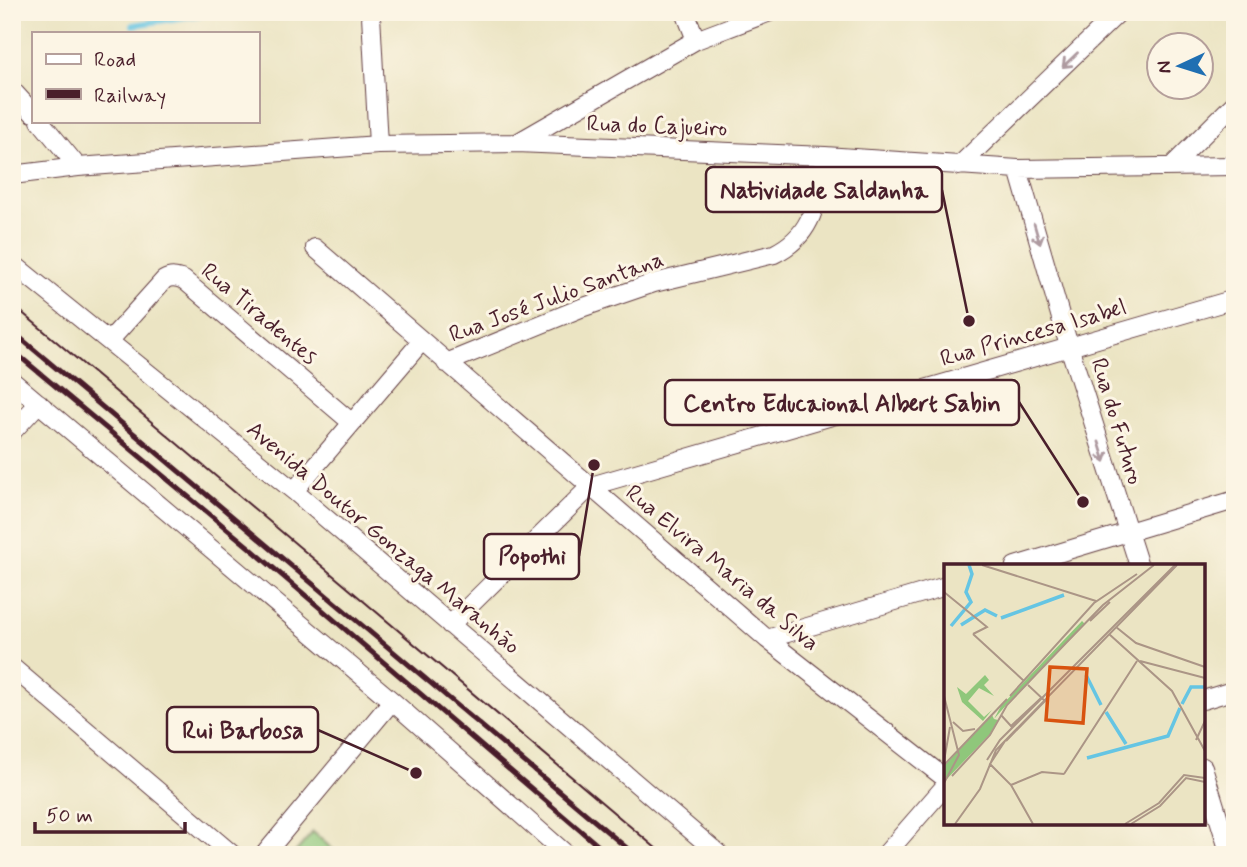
<svg xmlns="http://www.w3.org/2000/svg" width="1247" height="867" viewBox="0 0 1247 867" font-family="Mynerve,sans-serif">
<style>
.green{fill:#8fc77b;stroke:#6c7353;stroke-width:2}
.lines{fill:none;stroke-linecap:round;stroke-linejoin:round}
.stream{stroke:#65c5e3;stroke-width:6}
.street-casing{stroke:#623d42;stroke-width:20}
.street{stroke:#fff;stroke-width:18}
.tram{stroke:#4a1f2b;stroke-width:2}
.rail{stroke:#4a1f2b;stroke-width:5}
.oneway{stroke:#ae9aa0}
.labels{text-anchor:middle;stroke-width:6;stroke-linejoin:round;paint-order:stroke}
.street-label{font-size:23px;fill:#4a1f2b;stroke:#fcf5e5}
.inset-river{fill:none;stroke:#65c5e3;stroke-width:3.5}
.inset-road{fill:none;stroke:#ab9586;stroke-width:2}
.view{fill:#d8530f;fill-opacity:0.15;stroke:#d8530f;stroke-width:3.5}
.inset-edge{fill:none;stroke:#4a1f2b;stroke-width:3.5}
.leader{fill:none;stroke:#4a1f2b;stroke-width:2.5}
.callout-dot{fill:#4a1f2b;stroke:#fcf5e5;stroke-width:2.5}
.callout{fill:#fcf5e5;stroke:#4a1f2b;stroke-width:2.5}
.callout-label{font-size:24px;text-anchor:middle;font-weight:bold;fill:#4a1f2b}
</style>
<rect width="100%" height="100%" fill="#fcf5e5"/>
<filter id="ink" filterUnits="userSpaceOnUse"><feTurbulence type="fractalNoise" baseFrequency=".0143" numOctaves="2"/><feDisplacementMap in="SourceGraphic" scale="14" xChannelSelector="R" yChannelSelector="G"/><feConvolveMatrix kernelMatrix="1 2 1 2 8 2 1 2 1" color-interpolation-filters="sRGB"/></filter>
<filter id="wash" filterUnits="userSpaceOnUse"><feTurbulence type="fractalNoise" baseFrequency=".00686" numOctaves="4" result="noise"/><feDisplacementMap in="SourceGraphic" scale="28" xChannelSelector="R" yChannelSelector="G"/><feGaussianBlur stdDeviation="1.57" result="paint"/><feColorMatrix in="noise" values="0 0 0 0 0 0 0 0 0 0 0 0 0 0 0 0 0 1.4 0 .05"/><feComposite in="paint" operator="in"/></filter>
<g filter="url(#wash)">
<rect width="100%" height="100%" fill="#ebe4c3"/>
<path class="green" d="M313,832L339,855H293Z"/>
<g class="lines">
<path class="stream" d="M133,25L218,12"/>
</g>
</g>
<g filter="url(#ink)">
<g class="lines">
<defs>
<path id="street" d="M373,12L371,15L378,145
M685,12L696,40
M12,90L33,113
M40,121L78,167
M517,143L696,40L770,12
M959,166L1119,12
M1172,166L1235,103
M1018,169L1069,346L1139,566
M12,175L78,167L378,145L517,143L825,156L1018,169L1235,166
M315,248L767,639L946,779
M12,263L294,491L720,855
M110,340L164,280C171,276 176,277 184,280L351,422
M446,363L581,308L654,283L774,254C817,233 816,198 825,156
M12,381L392,701L567,855
M12,432L39,403
M294,491L421,342
M1015,566L1235,500
M450,625L591,486L1235,299
M767,639L946,586
M12,667L233,855
M1203,700L1235,690
M1203,767L1230,855
M264,855L392,701
M885,855L946,785"/>
</defs>
<use href="#street" class="street-casing"/>
<use href="#street" class="street"/>
<path class="tram" d="M12,304L664,855"/>
<path class="rail" d="M12,331L635,855
M12,350L250,548L609,855"/>
</g>
<defs><path id="oneway-shaft" d="M-6 0H5M1.5-3L5.5 0L1.5 3" fill="none" stroke-width="1.6" stroke-linecap="round" stroke-linejoin="round" transform="scale(1.75)"/></defs>
<g class="oneway">
<use href="#oneway-shaft" transform="translate(1070 60) rotate(136)"/>
<use href="#oneway-shaft" transform="translate(1037 234) rotate(74)"/>
<use href="#oneway-shaft" transform="translate(1102 452) rotate(73)"/>
</g>
</g>
<g class="labels">
<g class="street-label">
<text transform="translate(657 125) rotate(2)" y="8">Rua do Cajueiro</text>
<text transform="translate(556 296) rotate(-20)" y="8">Rua José Julio Santana</text>
<text transform="translate(260 313) rotate(40)" y="8">Rua Tiradentes</text>
<text transform="translate(1033 332) rotate(-16)" y="8">Rua Princesa Isabel</text>
<text transform="translate(1118 421) rotate(73)" y="8">Rua do Futuro</text>
<text transform="translate(384 537) rotate(40)" y="8">Avenida Doutor Gonzaga Maranhão</text>
<text transform="translate(723 567) rotate(40)" y="8">Rua Elvira Maria da Silva</text>
</g>
</g>
<g transform="translate(944 564)">
<rect width="261" height="261" fill="#ebe4c3"/>
<path d="M138,57L141,60L65,138L50,155L54,156L46,170L0,218V202L48,151L50,155L57,142ZM41,111L45,116L40,121L50,132L35,124L24,137L40,153L48,146L39,157L18,138L13,123L22,130Z" fill="#8fc77b"/>
<path class="inset-river" d="M57,54L120,31M17,61L41,46L53,52M7,62L27,38L22,28L28,10L25,1M142,111L157,141M238,140L247,123H261M162,148L182,180M143,194L224,172L236,144"/>
<path class="inset-road" d="M38,1L152,37M0,28L43,63L29,70M146,57L166,38M172,63L192,79L261,103M29,70L80,117M165,70L228,127L261,187M196,97L261,114M0,132L15,191L0,219M66,132L150,39L193,10M57,151L67,162L97,134M9,158L19,167L31,165M252,176L261,157M61,177L46,200L67,221L89,260M62,177L101,137L84,121M43,196L56,176L231,1M0,197L6,163M0,201L63,135M120,210L193,97M8,212L46,171L63,141L122,79L159,41L210,1M67,221L98,208L120,210M11,260L36,225L52,186L233,1M181,260L215,239L240,211L261,214M187,260L216,242L242,214L261,218"/>
<path class="view" d="M106,103L143,105L139,159L102,156Z"/>
<rect width="261" height="261" class="inset-edge"/>
</g>
<path class="leader" d="M969 321L942 190M1083 502L1019 402M594 465L579 556M416 773L318 730"/>
<g class="callout-dot">
<circle cx="969" cy="321" r="7"/>
<circle cx="1083" cy="502" r="7"/>
<circle cx="594" cy="465" r="7"/>
<circle cx="416" cy="773" r="7"/>
</g>
<g class="callout">
<rect x="706" y="167" width="236" height="45" rx="7"/>
<rect x="665" y="380" width="354" height="45" rx="7"/>
<rect x="484" y="534" width="95" height="45" rx="7"/>
<rect x="167" y="707" width="151" height="45" rx="7"/>
</g>
<g class="callout-label">
<text x="824" y="198">Natividade Saldanha</text>
<text x="842" y="411">Centro Educaional Albert Sabin</text>
<text x="532" y="564">Popothi</text>
<text x="243" y="738">Rui Barbosa</text>
</g>
<rect width="1247" height="867" fill="none" stroke="#fcf5e5" stroke-width="42"/>
<rect x="32" y="32" width="228" height="91" fill="#fcf5e5" stroke="#b59f9b" stroke-width="2"/>
<rect x="46" y="54" width="35" height="10" fill="#ffffff" stroke="#b59f9b" stroke-width="2"/>
<text x="94" y="66" font-size="21" fill="#4a1f2b">Road</text>
<rect x="46" y="89" width="35" height="10" fill="#4a1f2b" stroke="#b59f9b" stroke-width="2"/>
<text x="94" y="102" font-size="21" fill="#4a1f2b">Railway</text>
<g transform="translate(1180 66) rotate(266)"><circle r="33" fill="#fcf5e5" stroke="#b59f9b" stroke-width="2"/>
<path d="M0-5L12 26L0 18L-12 26Z" fill="#1f6fb2"/>
<text y="-10" font-size="19" font-weight="bold" text-anchor="middle" fill="#4a1f2b">N</text>
</g>
<path d="M35 822v10h150v-10" fill="none" stroke="#4a1f2b" stroke-width="3.5"/>
<text x="46" y="822" font-size="21" fill="#4a1f2b" stroke="#fcf5e5" stroke-width="5" paint-order="stroke">50 m</text>
</svg>
